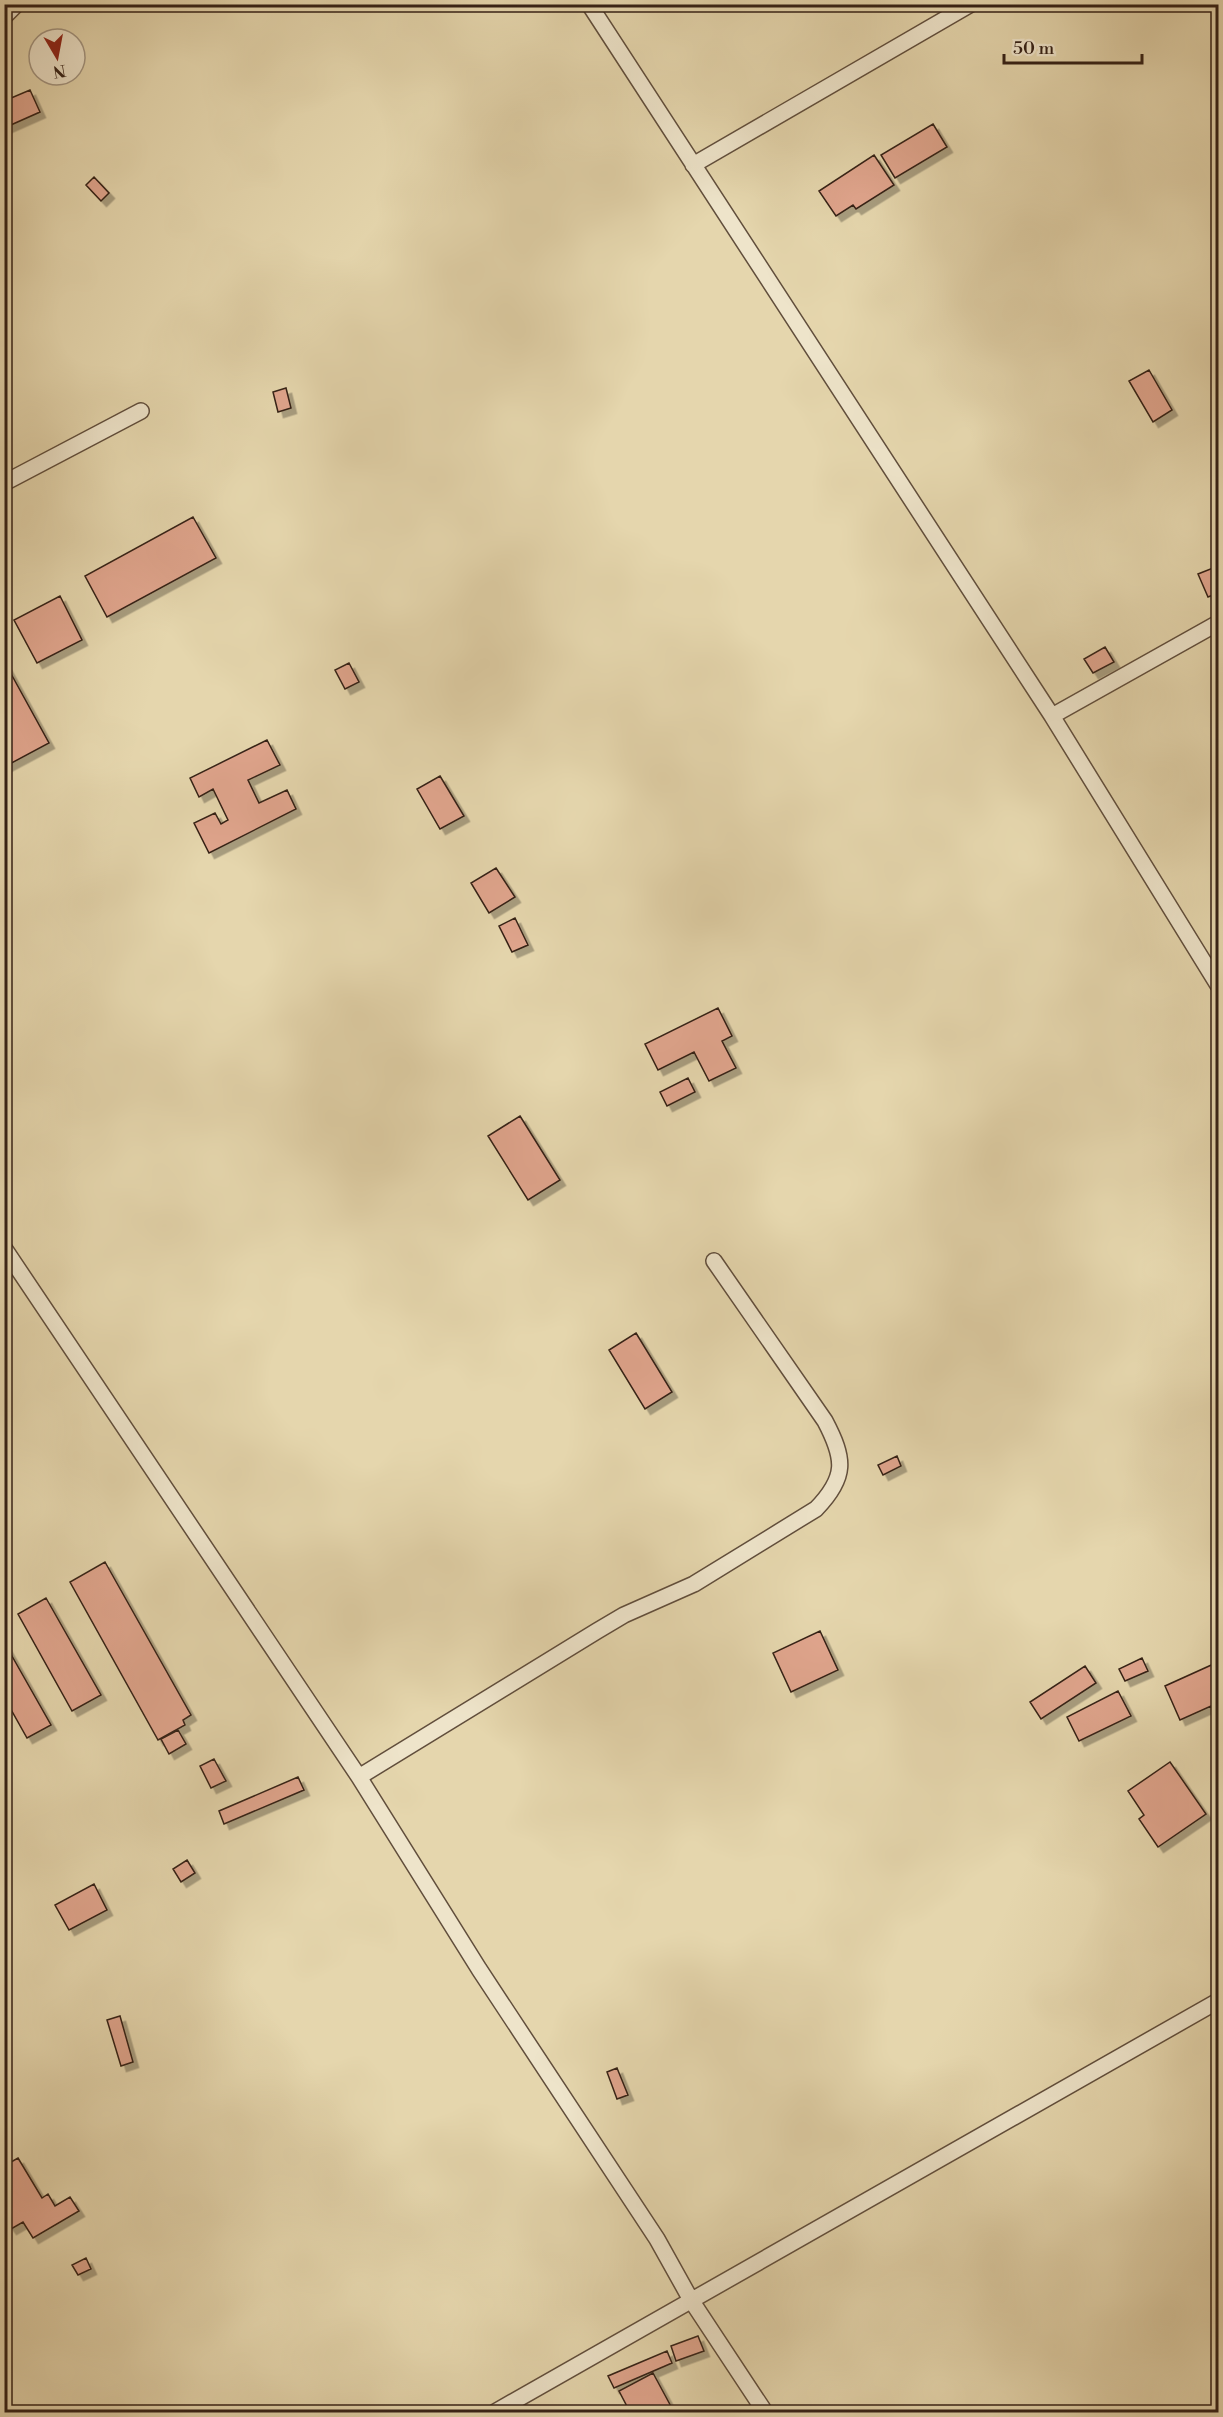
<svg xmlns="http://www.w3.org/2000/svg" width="1223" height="2417" viewBox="0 0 1223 2417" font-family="'Libre Bodoni',serif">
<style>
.building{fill:#e0a58d;stroke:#352116;stroke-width:1.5;filter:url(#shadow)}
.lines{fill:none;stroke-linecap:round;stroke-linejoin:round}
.minor-casing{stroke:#614e3c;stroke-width:18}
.minor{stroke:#eee4ca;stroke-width:15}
</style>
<defs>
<filter id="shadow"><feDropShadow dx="5.5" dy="5.5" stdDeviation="0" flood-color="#0004"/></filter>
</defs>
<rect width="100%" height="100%" fill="#e5d6ad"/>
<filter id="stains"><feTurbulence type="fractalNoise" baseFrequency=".00333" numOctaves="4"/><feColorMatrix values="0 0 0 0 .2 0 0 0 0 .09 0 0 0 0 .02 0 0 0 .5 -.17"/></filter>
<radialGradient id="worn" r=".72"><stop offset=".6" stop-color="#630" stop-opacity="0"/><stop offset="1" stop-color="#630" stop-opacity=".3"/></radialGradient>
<path class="building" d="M30,90L40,112L4,128V101Z
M933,124L947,147L895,178L881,155Z
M874,155L894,185L856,209L853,205L836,216L819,191Z
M94,177L109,193L101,201L86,185Z
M1149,370L1172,410L1153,422L1129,381Z
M286,388L291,408L278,412L273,392Z
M193,517L216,558L107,617L85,576Z
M1218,566V593L1208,597L1198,574Z
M60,596L82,640L37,663L14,620Z
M1105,647L1114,662L1093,673L1084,659Z
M4,661L49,743L4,767Z
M349,663L359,682L345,689L335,670Z
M267,740L280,765L248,780L259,803L287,790L296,809L209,853L194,823L215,813L221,824L228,820L213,789L199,797L190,778Z
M440,776L464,816L440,829L417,789Z
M496,868L515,897L489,913L471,883Z
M515,918L528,945L512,952L499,926Z
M718,1008L732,1036L722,1041L736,1068L709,1081L694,1052L658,1070L645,1044Z
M688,1078L695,1092L667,1106L660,1092Z
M520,1116L560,1180L528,1200L488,1136Z
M636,1333L672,1392L645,1409L609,1350Z
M897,1456L901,1466L883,1475L878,1465Z
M105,1562L191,1715L183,1720L185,1725L158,1740L70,1582Z
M46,1598L101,1695L72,1711L18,1614Z
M820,1631L838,1670L791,1692L773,1653Z
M4,1642L51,1725L27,1738L4,1697Z
M1142,1658L1148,1671L1125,1681L1119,1669Z
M1218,1662V1706L1212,1709L1211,1706L1180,1720L1165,1686Z
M1085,1666L1096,1683L1041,1719L1030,1702Z
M1118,1691L1131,1716L1079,1741L1067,1717Z
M178,1730L186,1744L169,1754L161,1739Z
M214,1759L226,1781L211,1788L200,1766Z
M1170,1762L1206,1814L1158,1847L1139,1819L1144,1815L1128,1791Z
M298,1777L304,1790L224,1824L219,1811Z
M187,1860L195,1873L181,1882L173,1869Z
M94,1884L107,1910L69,1930L55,1905Z
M120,2016L133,2062L121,2066L107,2020Z
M617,2068L628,2095L617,2099L607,2072Z
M18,2158L42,2198L48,2194L55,2206L70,2197L79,2211L33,2238L23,2222L11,2229L4,2219V2166Z
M86,2258L91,2269L78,2275L72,2265Z
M698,2336L704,2351L676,2361L671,2346Z
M667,2351L672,2363L614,2388L608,2376Z
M653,2373L674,2412H630L619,2391Z"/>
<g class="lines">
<defs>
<path id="minor" d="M589,4L1052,716L1218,985
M4,17L17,4
M693,165L971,4
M4,483L141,411
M1052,716L1218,623
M4,1248L359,1777L479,1969L657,2239L691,2300L765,2412
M359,1777L597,1631L624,1615L694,1584L816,1509C847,1477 845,1459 825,1421L714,1261
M495,2412L1218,2001"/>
</defs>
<use href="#minor" class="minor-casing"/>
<use href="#minor" class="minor"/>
</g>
<rect width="1223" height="2417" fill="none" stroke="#e5d6ad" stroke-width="24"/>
<rect x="6" y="6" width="1211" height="2405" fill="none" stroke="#352116" stroke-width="3"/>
<rect x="12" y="12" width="1199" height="2393" fill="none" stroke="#352116" stroke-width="1.5"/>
<g transform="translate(57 57) rotate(170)"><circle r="28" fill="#eee4ca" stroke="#a49682" stroke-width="1.5"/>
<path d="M0-4.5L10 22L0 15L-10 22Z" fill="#8f2418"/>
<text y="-9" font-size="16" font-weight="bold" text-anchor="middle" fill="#352116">N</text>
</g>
<path d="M1004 54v9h138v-9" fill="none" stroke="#352116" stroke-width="3"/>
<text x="1013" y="54" font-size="18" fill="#352116" stroke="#eee4ca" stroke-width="4.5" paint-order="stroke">50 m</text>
<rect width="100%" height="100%" filter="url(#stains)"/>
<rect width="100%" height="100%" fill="url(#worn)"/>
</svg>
